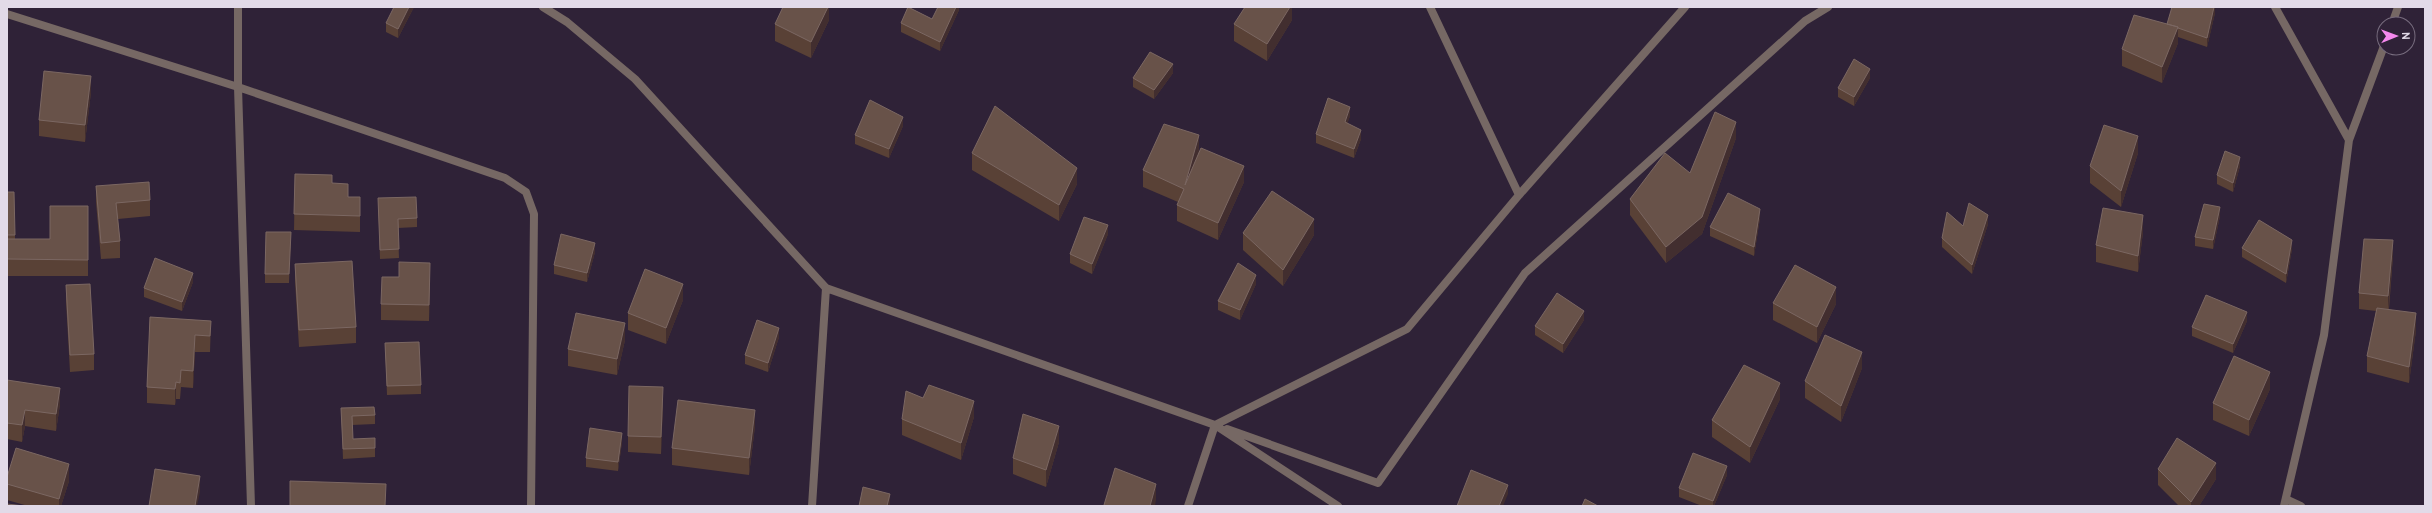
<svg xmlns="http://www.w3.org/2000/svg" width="2432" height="513" viewBox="0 0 2432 513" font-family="Overpass,sans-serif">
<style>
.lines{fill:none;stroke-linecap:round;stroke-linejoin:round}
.street{stroke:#766864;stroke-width:8}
.wall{fill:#594136}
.shaded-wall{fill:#422e2f}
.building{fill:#685249;stroke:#7b6762}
</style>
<rect width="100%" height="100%" fill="#2f2237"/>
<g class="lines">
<path class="street" d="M238,7V87L251,506
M543,7L567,22L635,79L826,288L1215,425L1338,506
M1430,7L1519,195
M2275,7L2349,140
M7,14L238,87L505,178L526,192L534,214L531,506
M2392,24L2398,7
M1227,429L1378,483L1525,273L1805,21L1828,7
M2286,499L2301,506
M812,506L826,288
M1188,506L1215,425L1407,329L1519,195L1685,7
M2284,506L2324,335L2349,140L2384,46"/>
</g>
<path class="wall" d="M414,7L398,38L386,32V23Z
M829,7V20L811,58L775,41V24Z
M959,7V10L940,51L901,32V23L932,19Z
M1292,7V20L1267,61L1234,41V24Z
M2215,7V13L2207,47L2178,37V43L2162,83L2122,66V49Z
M1173,73L1154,99L1133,87V78Z
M1870,78L1854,106L1838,97V88Z
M91,92L85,142L39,136V120Z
M1350,116L1347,123L1361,139L1354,158L1316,143V134Z
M903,126L889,158L855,144V135Z
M1736,138L1702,234L1666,263L1630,215V199L1690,173Z
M1199,151L1198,157L1244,182L1218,240L1177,221V205L1178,202L1143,187V170Z
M972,153L1077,184L1059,221L972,170Z
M2138,153L2121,207L2090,183V166Z
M2240,166L2233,192L2217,184V175Z
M295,174L332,183L348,197H360V232L294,230Z
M96,186L150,200V216L118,219L120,241V258L101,259L96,202Z
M7,192L15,235V239H50L88,206V276H7Z
M378,198L417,218V227L398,228L399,258L380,259Z
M2220,216L2213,249L2195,246V237Z
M1760,218L1754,256L1710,236V227Z
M1988,224L1972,274L1942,247V238L1963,226Z
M291,232L289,283H265V274Z
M2143,232L2138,272L2096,262V245Z
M1243,233L1314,235L1283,286L1243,250Z
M1108,234L1092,274L1070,263V254Z
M2242,248L2292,249L2286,283L2242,257Z
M595,252L587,282L554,274V265Z
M2393,256L2389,309L2416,330L2409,383L2367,372V356L2376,311L2359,309V293Z
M295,264L356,327V343L299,347L295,281Z
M430,279L429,321L381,320V304Z
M193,282L182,311L144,297V288Z
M1256,284L1240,320L1218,310V301Z
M66,285L94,354V370L70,372L66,301Z
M683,300L666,344L628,330V313Z
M1773,303L1836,304L1817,343L1773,320Z
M150,317L211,321L210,352H195L193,388L181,387L180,399H176L175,405L147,403V387Z
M1584,320L1563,353L1535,335V326Z
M2247,321L2233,353L2192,336V327Z
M779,337L768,372L745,364V355Z
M625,340L617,375L568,366V349Z
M385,343L421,385V394L387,395Z
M1862,368L1841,422L1805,398V381Z
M7,380L60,404L56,431L25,426L22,442L7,439Z
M2270,389L2249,436L2213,420V403Z
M923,398L974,417L961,460L902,435V419Z
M1780,399L1750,463L1712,437V420Z
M663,403L661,454L628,452V436Z
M341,408L375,415V424L352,425L353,439L375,448V457L343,459Z
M755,426L749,475L672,465V448Z
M622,442L618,471L586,467V458Z
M1059,442L1046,487L1013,474V458Z
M2158,469L2216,479L2199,506H2179L2158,485Z
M1727,475L1714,506H1702L1679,497V488Z
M7,477L69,481L61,506H28L7,500Z"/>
<path class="shaded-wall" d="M409,7H414L398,38V29Z
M828,7H829V20L811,58V42Z
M956,7H959V10L940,51V42Z
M1290,7H1292V20L1267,61V44Z
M2214,7H2215V13L2207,47V38Z
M2178,27V43L2162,83V67Z
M1173,64V73L1154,99V90Z
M1870,69V78L1854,106V97Z
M91,76V92L85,142V125Z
M1350,107V116L1345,131V122Z
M903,117V126L889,158V149Z
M1736,122V138L1702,234L1666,263V247Z
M1361,130V139L1354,158V149Z
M1199,135V151L1185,201V185Z
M2138,136V153L2121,207V191Z
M2240,157V166L2233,192V183Z
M1244,166V182L1218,240V223Z
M1077,168V184L1059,221V205Z
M2220,207V216L2213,249V240Z
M1760,209V218L1754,256V247Z
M1988,215V224L1972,274V265Z
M2143,215V232L2138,272V256Z
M1314,219V235L1283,286V270Z
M1108,225V234L1092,274V264Z
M2292,240V249L2286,283V274Z
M2393,240V256L2388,312V296Z
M595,243V252L587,282V273Z
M430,263V279L429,321V305Z
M193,273V282L182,311V302Z
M1256,275V284L1240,320V310Z
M683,284V300L666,344V328Z
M1836,287V304L1817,343V327Z
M1584,311V320L1563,353V344Z
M2247,312V321L2233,353V344Z
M2416,313V330L2409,383V367Z
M625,323V340L617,375V359Z
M779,328V337L768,372V363Z
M195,335V352L193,388V371Z
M1862,352V368L1841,422V406Z
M2270,372V389L2249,436V420Z
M176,382V399L175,405V389Z
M1780,383V399L1750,463V447Z
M663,387V403L661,454V437Z
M60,388V404L56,431V414Z
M974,401V417L961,460V443Z
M25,410V426L22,442V425Z
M755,410V426L749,475V458Z
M1059,426V442L1046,487V470Z
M622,433V442L618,471V462Z
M2216,463V479L2199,506H2191V502Z
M69,464V481L61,506H59V499Z
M1727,466V475L1714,506H1713V501Z
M200,476V492L197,506H195Z
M1156,484V500L1155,506H1150Z
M1508,485V494L1503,506H1499Z
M890,494V506H887Z"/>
<path class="building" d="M394,7H409L398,29L386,23Z
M783,7H828L811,42L775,24Z
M908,7L932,19L938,7H956L940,42L901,23Z
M1245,7H1290L1267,44L1234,24Z
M2172,7H2214L2207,38L2178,28V27L2167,24Z
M2134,15L2178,27L2162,67L2122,49Z
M1150,52L1173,64L1154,90L1133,78Z
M1854,59L1870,69L1854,97L1838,88Z
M44,71L91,76L85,125L39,120Z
M1328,98L1350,107L1345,122L1361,130L1354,149L1316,134Z
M870,100L903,117L889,149L855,135Z
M995,106L1077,168L1059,205L972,153Z
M1715,112L1736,122L1702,217L1666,247L1630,199L1665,153L1690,173Z
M1164,124L1199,135L1185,185L1201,148L1244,166L1218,223L1177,205L1184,189L1143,170Z
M2104,125L2138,136L2121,191L2090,166Z
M2225,151L2240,157L2233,183L2217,175Z
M295,174L332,175V183L348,184V197H360V216L294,214Z
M149,182L150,200L116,203L120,241L101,243L96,186Z
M1272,191L1314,219L1283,270L1243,233Z
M7,192H14L15,235H7Z
M1728,193L1760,209L1754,247L1710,227Z
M416,197L417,218L398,219L399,249L380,250L378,198Z
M1969,203L1988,215L1972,265L1942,238L1947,212L1963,226Z
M2204,204L2220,207L2213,240L2195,237Z
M50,206H88V260L7,259V239H50Z
M2103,208L2143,215L2138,256L2096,245Z
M1084,217L1108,225L1092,264L1070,254Z
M2259,220L2292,240L2286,274L2242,248Z
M266,232H291L289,274H265Z
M561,234L595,243L587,273L554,265Z
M2364,239L2393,240L2388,296L2359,293Z
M155,258L193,273L182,302L144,288Z
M352,261L356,327L299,330L295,264Z
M399,262L430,263L429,305L381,304L382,277H399Z
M1238,263L1256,275L1240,310L1218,301Z
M1795,265L1836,287L1817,327L1773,303Z
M645,269L683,284L666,328L628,313Z
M90,284L94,354L70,355L66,285Z
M1557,293L1584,311L1563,344L1535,326Z
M2206,295L2247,312L2233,344L2192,327Z
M2377,308L2416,313L2409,367L2367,356Z
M576,313L625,323L617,359L568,349Z
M150,317L211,321L210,336L195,335L193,371L181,370L180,383L176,382L175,389L147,387Z
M757,320L779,328L768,363L745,355Z
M1825,335L1862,352L1841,406L1805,381Z
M419,342L421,385L387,386L385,343Z
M2234,356L2270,372L2249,420L2213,403Z
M1744,365L1780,383L1750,447L1712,420Z
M7,380L60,388L56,414L25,410L22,425L7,423Z
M929,385L974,401L961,443L902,419L906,391L923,398Z
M629,386L663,387L661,437L628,436Z
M678,400L755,410L749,458L672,448Z
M374,407L375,415L352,416L353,439L375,438V448L343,449L341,408Z
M1023,414L1059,426L1046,470L1013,458Z
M590,428L622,433L618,462L586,458Z
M2177,438L2216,463L2191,502L2158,469Z
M16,448L69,464L59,499L7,484V477Z
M1693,453L1727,466L1713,501L1679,488Z
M1115,468L1156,484L1150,506H1107L1104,505Z
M155,469L200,476L195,506H149Z
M1471,470L1508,485L1499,506H1457Z
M290,481L386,484L385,506H290Z
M863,487L890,494L887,506H859Z
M1585,499L1598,506H1582Z
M7,504L24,506H7Z"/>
<rect width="2432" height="513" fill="none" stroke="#e2dae8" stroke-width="16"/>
<g transform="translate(2396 36) rotate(89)"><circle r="19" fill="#2f2237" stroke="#776c7e"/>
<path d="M0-3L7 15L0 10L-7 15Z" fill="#f589ee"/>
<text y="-6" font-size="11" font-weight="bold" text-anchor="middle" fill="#e2dae8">N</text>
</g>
</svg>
